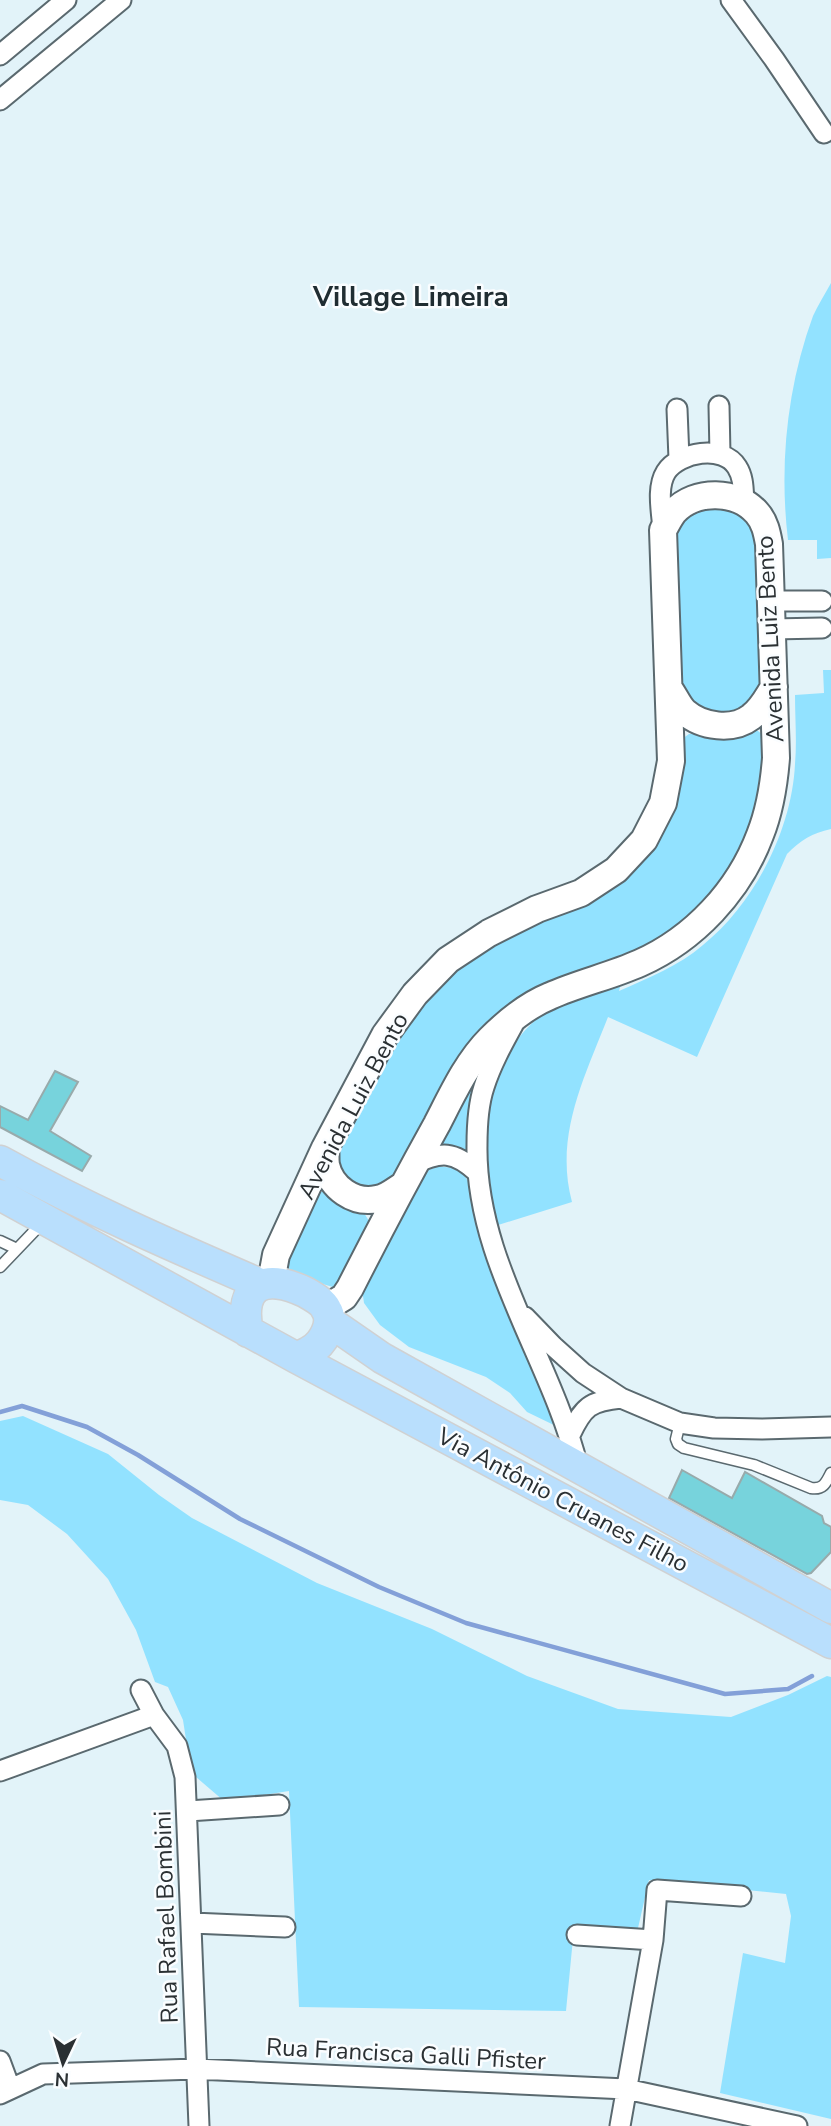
<svg xmlns="http://www.w3.org/2000/svg" width="831" height="2126" viewBox="0 0 831 2126" font-family="'Nunito Sans',sans-serif">
<style>
.green{fill:#92e2ff}
.lines{fill:none;stroke-linecap:round;stroke-linejoin:round}
.stream{stroke:#83a0d8;stroke-width:4.5}
.building{fill:#77d3dc;stroke:#98aaab;stroke-width:2}
.lane-casing{stroke:#5a696f;stroke-width:13}
.street-casing{stroke:#5a696f;stroke-width:23}
.secondary-casing{stroke:#5a696f;stroke-width:30}
.primary-casing{stroke:#d0d1d2;stroke-width:33}
.lane{stroke:#fff;stroke-width:10}
.street{stroke:#fff;stroke-width:19}
.secondary{stroke:#fff;stroke-width:26}
.primary{stroke:#b9dffd;stroke-width:30}
.labels{text-anchor:middle;stroke-width:5;stroke-linejoin:round;paint-order:stroke}
.street-label{font-size:24px;fill:#2a3033;stroke:#fafdff}
.quarter-label{font-size:28px;font-weight:bold;fill:#202d32;stroke:#fafdff}
</style>
<rect width="100%" height="100%" fill="#e2f3f9"/>
<path class="green" d="M831,283V558L817,559V540H788C779,465 787,387 813,316C818,305 825,294 831,283Z
M712,505C738,509 751,517 759,543L765,681L759,697L731,716L698,711L677,682L674,534C684,518 694,511 712,505Z
M823,670H831V829C812,833 801,840 787,854L697,1057L608,1017C585,1076 554,1136 572,1202L495,1226C481,1153 478,1063 544,1013C566,996 596,988 622,979L619,991C648,978 679,966 703,945C754,904 792,830 795,764C797,741 795,718 795,695L824,693Z
M748,731H758L764,736L767,745L756,811L742,848L722,880L695,912L669,933L634,954L548,983L397,1177L375,1191L347,1183L338,1168L337,1151L400,1036L423,1003L453,970L527,925L575,910L607,893L634,870L655,841L682,739L689,734Z
M482,1064L470,1153L455,1147L437,1146Z
M438,1166L452,1168L463,1173L471,1186L475,1217L486,1255L558,1427L527,1412L510,1393L486,1377L409,1347L380,1325L364,1303L361,1282L422,1173Z
M315,1192H328C338,1205 348,1209 364,1213L369,1221V1229L336,1288L273,1269Z
M23,1416L108,1454L159,1495L192,1518L317,1583L432,1629L527,1676L618,1709L731,1717L788,1695L827,1676L831,1677V2119L720,2093L743,1953L785,1963L791,1916L786,1894L649,1880L638,1928H574L566,2011L299,2007L289,1791L224,1801L196,1777L187,1746L183,1720L168,1687L155,1682L136,1630L108,1579L67,1534L28,1505L0,1500V1421Z"/>
<g class="lines">
<path class="stream" d="M0,1412L22,1406L87,1427L138,1455L240,1519L379,1587L466,1623L725,1694L788,1689L812,1676"/>
</g>
<path class="building" d="M55,1071L78,1082L50,1131L91,1156L82,1171L0,1127V1106L28,1120Z
M682,1470L732,1498L745,1472L822,1516L824,1523L831,1527V1552L811,1573L807,1574L669,1498Z"/>
<g class="lines">
<defs>
<path id="lane" d="M0,1241L17,1249
M0,1267L43,1222
M680,1423L676,1439L678,1444L684,1448L754,1465L811,1488C823,1490 826,1483 831,1473"/>
<path id="street" d="M731,0L774,59L824,133
M0,55L66,0
M0,100L121,0
M719,406L720,454
M677,409L679,459
M663,530C662,513 656,488 666,472C679,452 723,444 737,467C744,478 743,490 744,503
M771,601H822
M772,629L822,628
M513,1025C502,1045 491,1065 484,1087C478,1105 477,1126 477,1145C475,1261 551,1358 578,1467
M414,1164C441,1151 454,1151 477,1172
M525,1317L553,1346L583,1373L621,1398L680,1423L714,1428L762,1429L831,1427
M570,1435C583,1407 590,1401 621,1398
M141,1690L154,1715L177,1746L185,1777L199,2126
M0,1771L154,1715
M188,1811L279,1805
M192,1923L285,1927
M577,1935L653,1940
M0,2061L10,2088
M0,2094L43,2074L196,2069L626,2089L797,2126
M620,2126L653,1940L657,1890L741,1896"/>
<path id="secondary" d="M670,690C675,697 679,707 685,712C702,727 733,731 751,717C762,709 767,698 774,687
M325,1148C326,1153 325,1160 326,1165C331,1188 354,1204 377,1199C386,1198 394,1191 402,1186
M271,1282L276,1255L325,1148L385,1035L415,994L448,960L489,933L537,909L581,893L616,870L644,840L663,803L671,761L663,530C666,525 670,517 674,512C695,489 737,490 757,513C765,522 767,533 769,544L776,758C774,784 770,810 760,835C739,891 694,939 640,963C611,976 579,983 550,996C528,1005 507,1022 490,1039C467,1062 452,1095 437,1124C407,1178 378,1233 350,1288L344,1297L326,1308"/>
<path id="primary" d="M0,1161C85,1208 170,1245 260,1284
M0,1195L295,1357L831,1643
M330,1322L382,1358L831,1608
M248,1332C238,1284 265,1273 305,1292C312,1296 323,1302 326,1309C335,1323 323,1344 310,1351C306,1354 300,1356 295,1357"/>
</defs>
<use href="#lane" class="lane-casing"/>
<use href="#street" class="street-casing"/>
<use href="#secondary" class="secondary-casing"/>
<use href="#primary" class="primary-casing"/>
<use href="#lane" class="lane"/>
<use href="#street" class="street"/>
<use href="#secondary" class="secondary"/>
<use href="#primary" class="primary"/>
</g>
<g class="labels">
<g class="street-label">
<text transform="translate(770 639) rotate(-93)" y="8">Avenida Luiz Bento</text>
<text transform="translate(353 1106) rotate(-62)" y="8">Avenida Luiz Bento</text>
<text transform="translate(563 1500) rotate(28)" y="8">Via Antônio Cruanes Filho</text>
<text transform="translate(166 1917) rotate(-92)" y="8">Rua Rafael Bombini</text>
<text transform="translate(406 2054) rotate(3)" y="8">Rua Francisca Galli Pfister</text>
</g>
<g class="quarter-label">
<text x="411" y="306">Village Limeira</text>
</g>
</g>
<g transform="translate(63 2063) rotate(184)" stroke="#fafdff" stroke-width="5" paint-order="stroke">
<path d="M0-5L12 26L0 18L-12 26Z" fill="#2a3033"/>
<text y="-10" font-size="19" font-weight="bold" text-anchor="middle" fill="#2a3033">N</text>
</g>
</svg>
